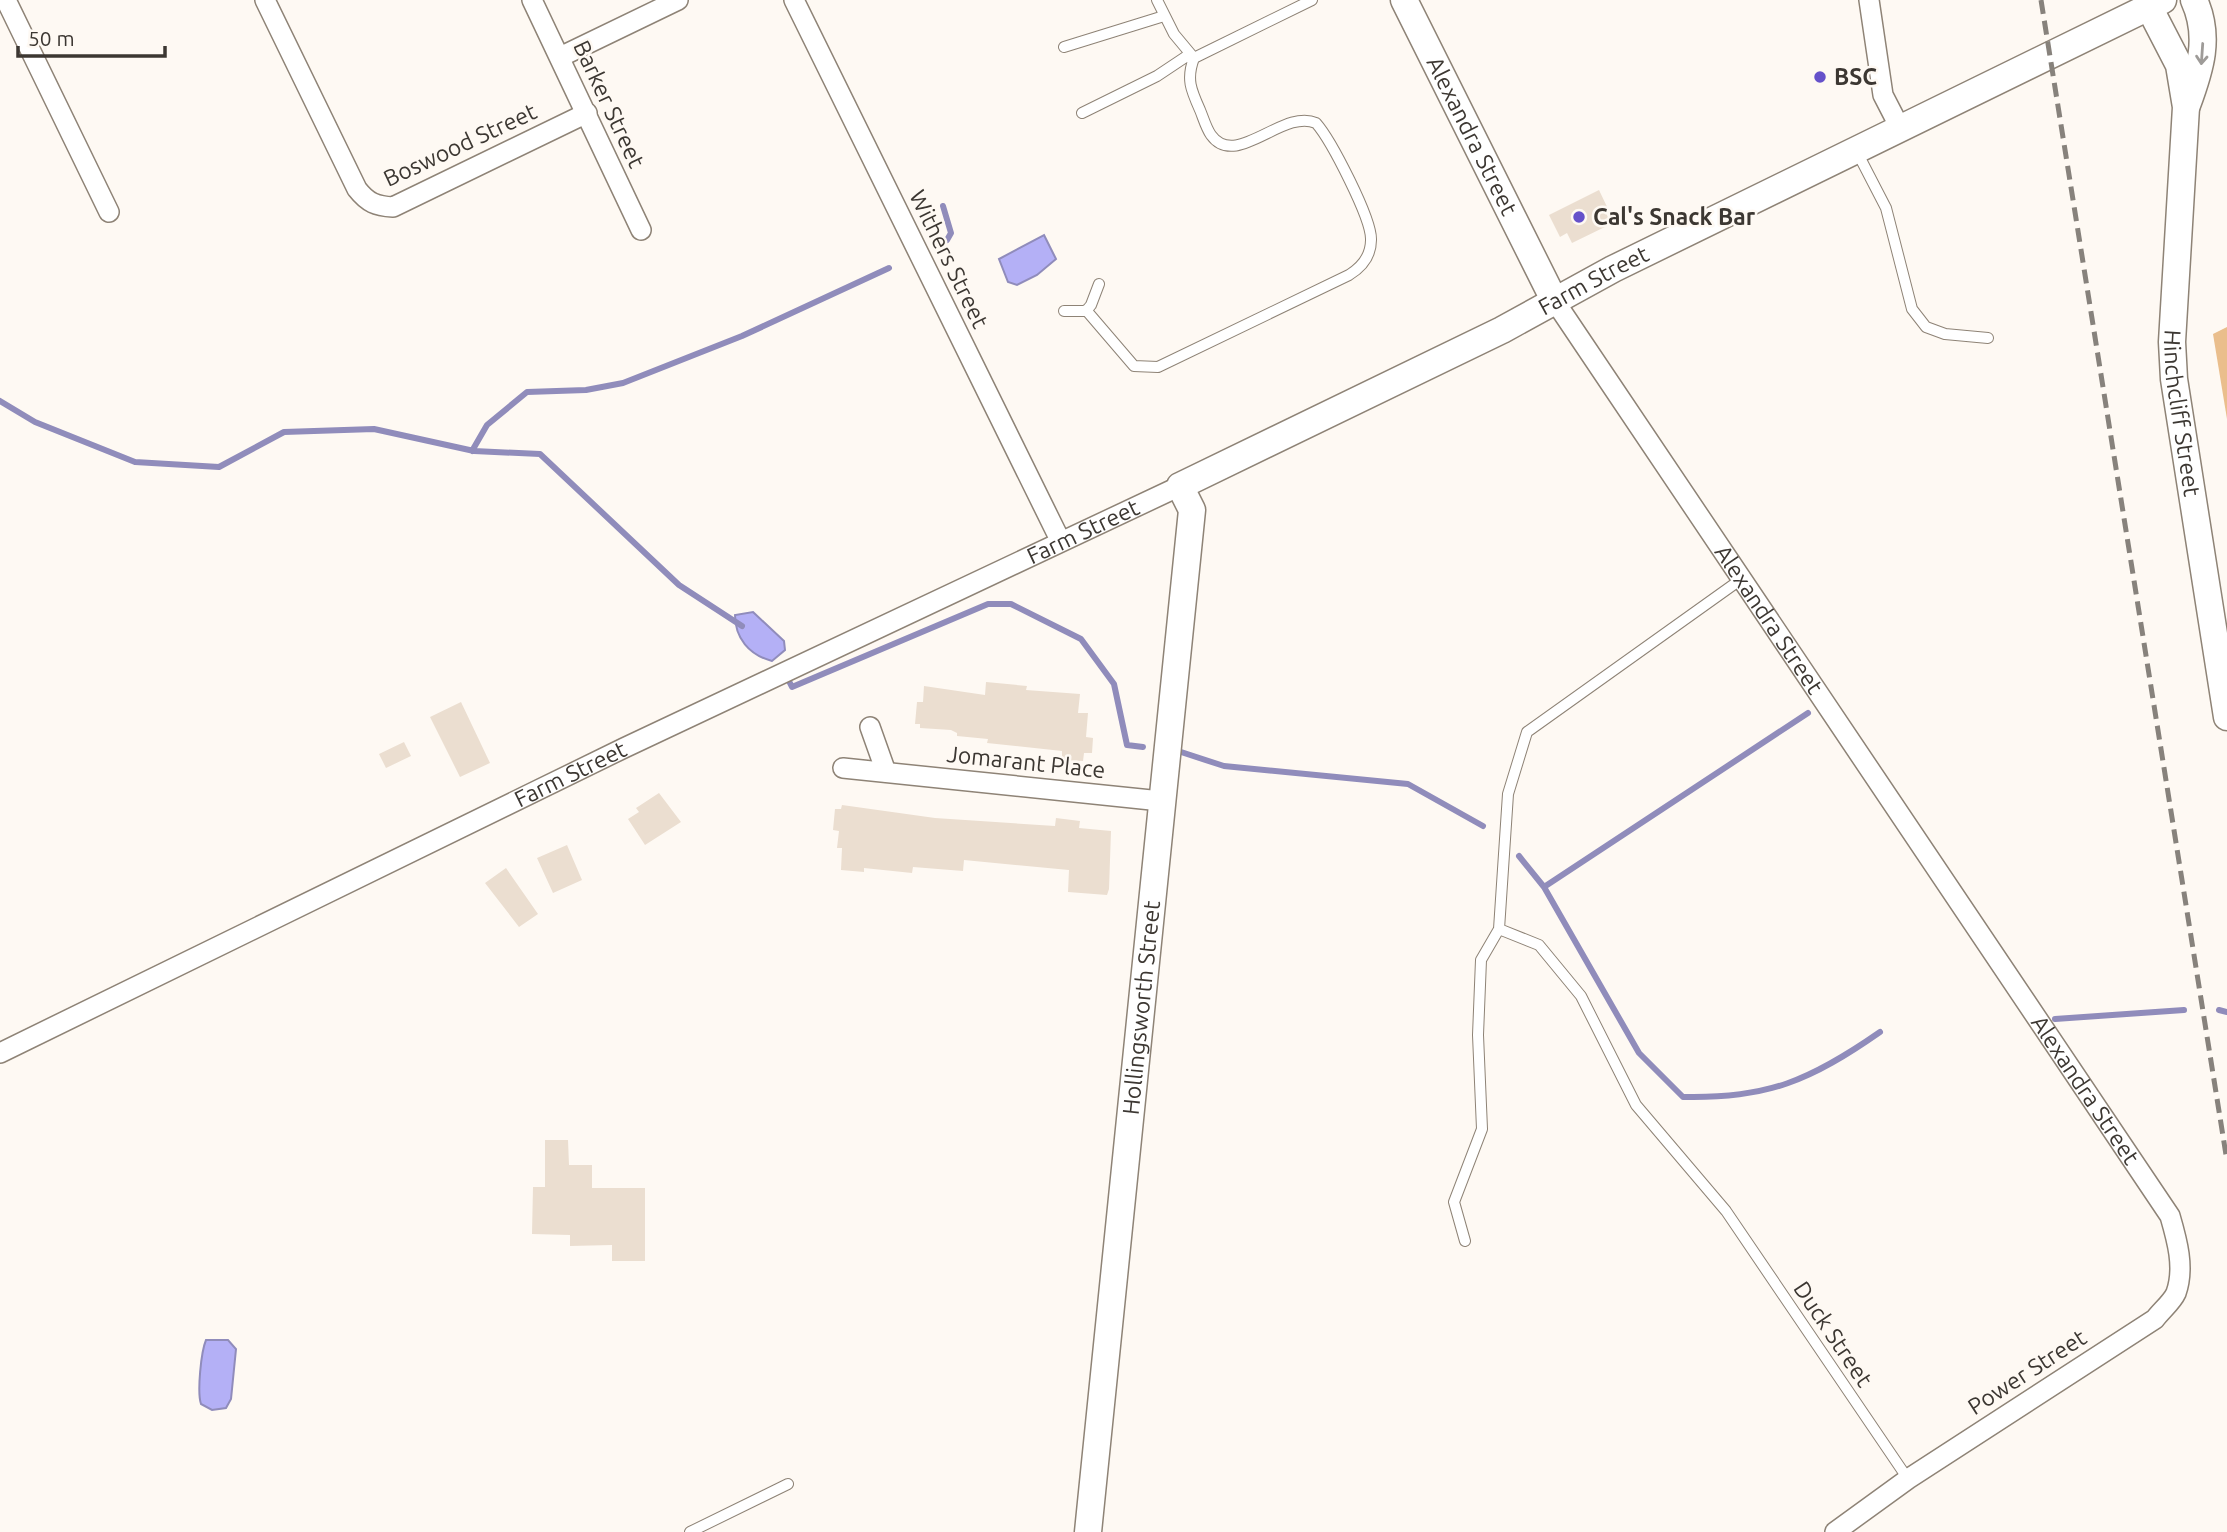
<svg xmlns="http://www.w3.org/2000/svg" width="2227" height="1532" viewBox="0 0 2227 1532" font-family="Ubuntu,sans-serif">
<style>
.green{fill:#eabe8c}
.water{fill:#b4b0f6;stroke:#908cbb;stroke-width:2}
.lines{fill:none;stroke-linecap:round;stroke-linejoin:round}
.stream{stroke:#908cbb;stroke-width:6}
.building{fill:#ebded0}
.lane-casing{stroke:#8e8376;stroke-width:12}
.street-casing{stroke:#8e8376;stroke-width:22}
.secondary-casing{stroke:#8e8376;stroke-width:29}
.lane{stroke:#fff;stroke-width:10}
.street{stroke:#fff;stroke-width:19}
.secondary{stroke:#fff;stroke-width:26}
.rail{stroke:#87827c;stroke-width:5;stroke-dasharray:14 7;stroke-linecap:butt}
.oneway{stroke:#9e9b98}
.poi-dot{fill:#6551ca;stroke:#fef9f3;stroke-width:2.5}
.labels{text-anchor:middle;stroke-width:5;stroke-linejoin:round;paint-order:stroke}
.poi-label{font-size:23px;font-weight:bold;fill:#3c3732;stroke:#fef9f3;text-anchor:start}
.street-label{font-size:23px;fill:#3c3732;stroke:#fef9f3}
</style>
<rect width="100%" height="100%" fill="#fef9f3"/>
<path class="green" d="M2227,327V419L2213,334Z"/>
<path class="water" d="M1044,235L1056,259L1037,275L1017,285L1008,282L999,259Z
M753,612L784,641L785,650L772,661C749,655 735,638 735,615Z
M206,1340H228L236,1349L231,1399L226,1408L212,1410L201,1404C197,1392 201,1352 206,1340Z"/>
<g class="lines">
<path class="stream" d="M943,206L951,233L947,240
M0,401L35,422L135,462L219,467L284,432L374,429L474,451L540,454L679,585L742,626
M472,451L487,425L527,392L586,390L623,383L742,336L889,268
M790,683L792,687L988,604H1011L1081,639L1114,684L1127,745L1143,747
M1178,751L1224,766L1408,784L1483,826
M1519,856L1544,887L1639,1053L1683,1097C1768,1099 1811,1080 1880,1032
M1544,887L1808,713
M2219,1010L2227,1012
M2055,1019L2184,1010"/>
</g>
<path class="building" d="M1599,190L1609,211L1606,213L1611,224L1572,243L1567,233L1560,237L1549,215Z
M986,682L1027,686L1026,690L1080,694L1078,713H1088L1086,737L1093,738L1092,753H1084L1083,761L1062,760V751L987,743L988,739L957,736V733L951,730L920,728V724H915L917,702H923L924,686L985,695Z
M461,702L490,763L460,777L430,717Z
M404,742L411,756L386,768L379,754Z
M659,793L681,822L645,845L628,819L639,812L636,808Z
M842,805L935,818L1055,826L1056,818L1080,821L1079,828L1111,831L1109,889L1107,895L1068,892L1069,870L964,860L963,871L913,867L912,873L864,868V872L841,870L842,848H837L839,831L833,830L835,809H841Z
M567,845L582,880L553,893L537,858Z
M506,868L538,914L519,927L485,883Z
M545,1140H568L569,1165H592V1188H645V1261H612V1245L570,1246V1235L532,1234L533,1187H545Z"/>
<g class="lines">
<defs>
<path id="lane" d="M1157,0L1174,34L1194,58L1312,0
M1064,47L1164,16
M1082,113L1157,76L1190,54
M1856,150L1886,208L1912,309L1926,327L1945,334L1988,338
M1086,310L1134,366L1158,367L1349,275C1362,267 1371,256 1371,240C1372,219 1331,140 1316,123C1283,108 1236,170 1211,135C1206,128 1203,117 1200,110C1191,90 1186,79 1194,58
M1064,311H1086L1091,305L1099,284
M1499,929L1539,945L1581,996L1636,1105L1726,1211L1908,1479
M1465,1241L1454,1202L1482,1129L1478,1035L1481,960L1499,929L1508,794L1527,732L1740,580
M690,1532L788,1484"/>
<g id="street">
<path d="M6,0L109,212"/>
<path d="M265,0L357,189C368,203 376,206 393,207L587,113"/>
<path d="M532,0L641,230"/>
<path d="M794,0L1060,540"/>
<path d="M1869,0L1883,95L1900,128"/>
<path d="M560,57L678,0"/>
<path id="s1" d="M1554,300L2170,1216C2177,1240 2185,1268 2176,1293C2172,1302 2161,1311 2155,1319L1908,1479L1835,1532"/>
<path d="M870,727L886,772"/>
<path d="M843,768L1161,801"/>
<path id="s2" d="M0,1053L624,748L1180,486"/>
</g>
<g id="secondary">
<path id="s3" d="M1404,0L1554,300"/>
<path id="s4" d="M2149,7L2179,65L2186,107L2172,342L2174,379L2227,717"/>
<path d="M2187,105C2200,70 2211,37 2194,0"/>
<path id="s5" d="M1088,1532L1192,510L1180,486L1502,330L1613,269L2163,0"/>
</g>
</defs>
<use href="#lane" class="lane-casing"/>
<use href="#street" class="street-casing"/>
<use href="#secondary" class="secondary-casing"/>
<use href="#lane" class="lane"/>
<use href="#street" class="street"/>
<use href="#secondary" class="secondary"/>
<path class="rail" d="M2041,0L2227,1161"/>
</g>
<defs><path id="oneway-shaft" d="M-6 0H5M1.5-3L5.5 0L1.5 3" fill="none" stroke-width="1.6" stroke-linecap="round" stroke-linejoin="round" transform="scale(1.75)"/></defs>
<use class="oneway" href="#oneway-shaft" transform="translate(2202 54) rotate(94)"/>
<g class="poi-dot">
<circle cx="1820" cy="77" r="7"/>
<circle cx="1579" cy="217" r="7"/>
</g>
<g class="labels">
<g class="poi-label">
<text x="1834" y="85">BSC</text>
<text x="1593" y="225">Cal's Snack Bar</text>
</g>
<g class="street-label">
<text transform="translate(609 104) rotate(65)" y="8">Barker Street</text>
<text dy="8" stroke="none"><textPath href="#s3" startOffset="152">Alexandra Street</textPath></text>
<text transform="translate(460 145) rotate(-25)" y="8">Boswood Street</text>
<text transform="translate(949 259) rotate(64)" y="8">Withers Street</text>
<text dy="8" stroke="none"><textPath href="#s5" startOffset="1516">Farm Street</textPath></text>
<text dy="8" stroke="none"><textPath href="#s4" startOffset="415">Hinchcliff Street</textPath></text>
<text dy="8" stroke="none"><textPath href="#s2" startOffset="1202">Farm Street</textPath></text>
<text dy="8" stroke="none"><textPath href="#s1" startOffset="385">Alexandra Street</textPath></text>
<text transform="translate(1026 762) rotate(6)" y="8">Jomarant Place</text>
<text dy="8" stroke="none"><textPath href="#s2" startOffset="635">Farm Street</textPath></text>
<text dy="8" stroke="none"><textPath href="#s5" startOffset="527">Hollingsworth Street</textPath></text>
<text dy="8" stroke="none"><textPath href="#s1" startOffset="952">Alexandra Street</textPath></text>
<text transform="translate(1833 1334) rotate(56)" y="8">Duck Street</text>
<text transform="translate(2027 1372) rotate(-33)" y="8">Power Street</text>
</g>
</g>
<path d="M18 46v10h147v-10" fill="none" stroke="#3c3732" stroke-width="3.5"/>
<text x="28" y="46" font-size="21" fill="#3c3732" stroke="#fef9f3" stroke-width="5" paint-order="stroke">50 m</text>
</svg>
